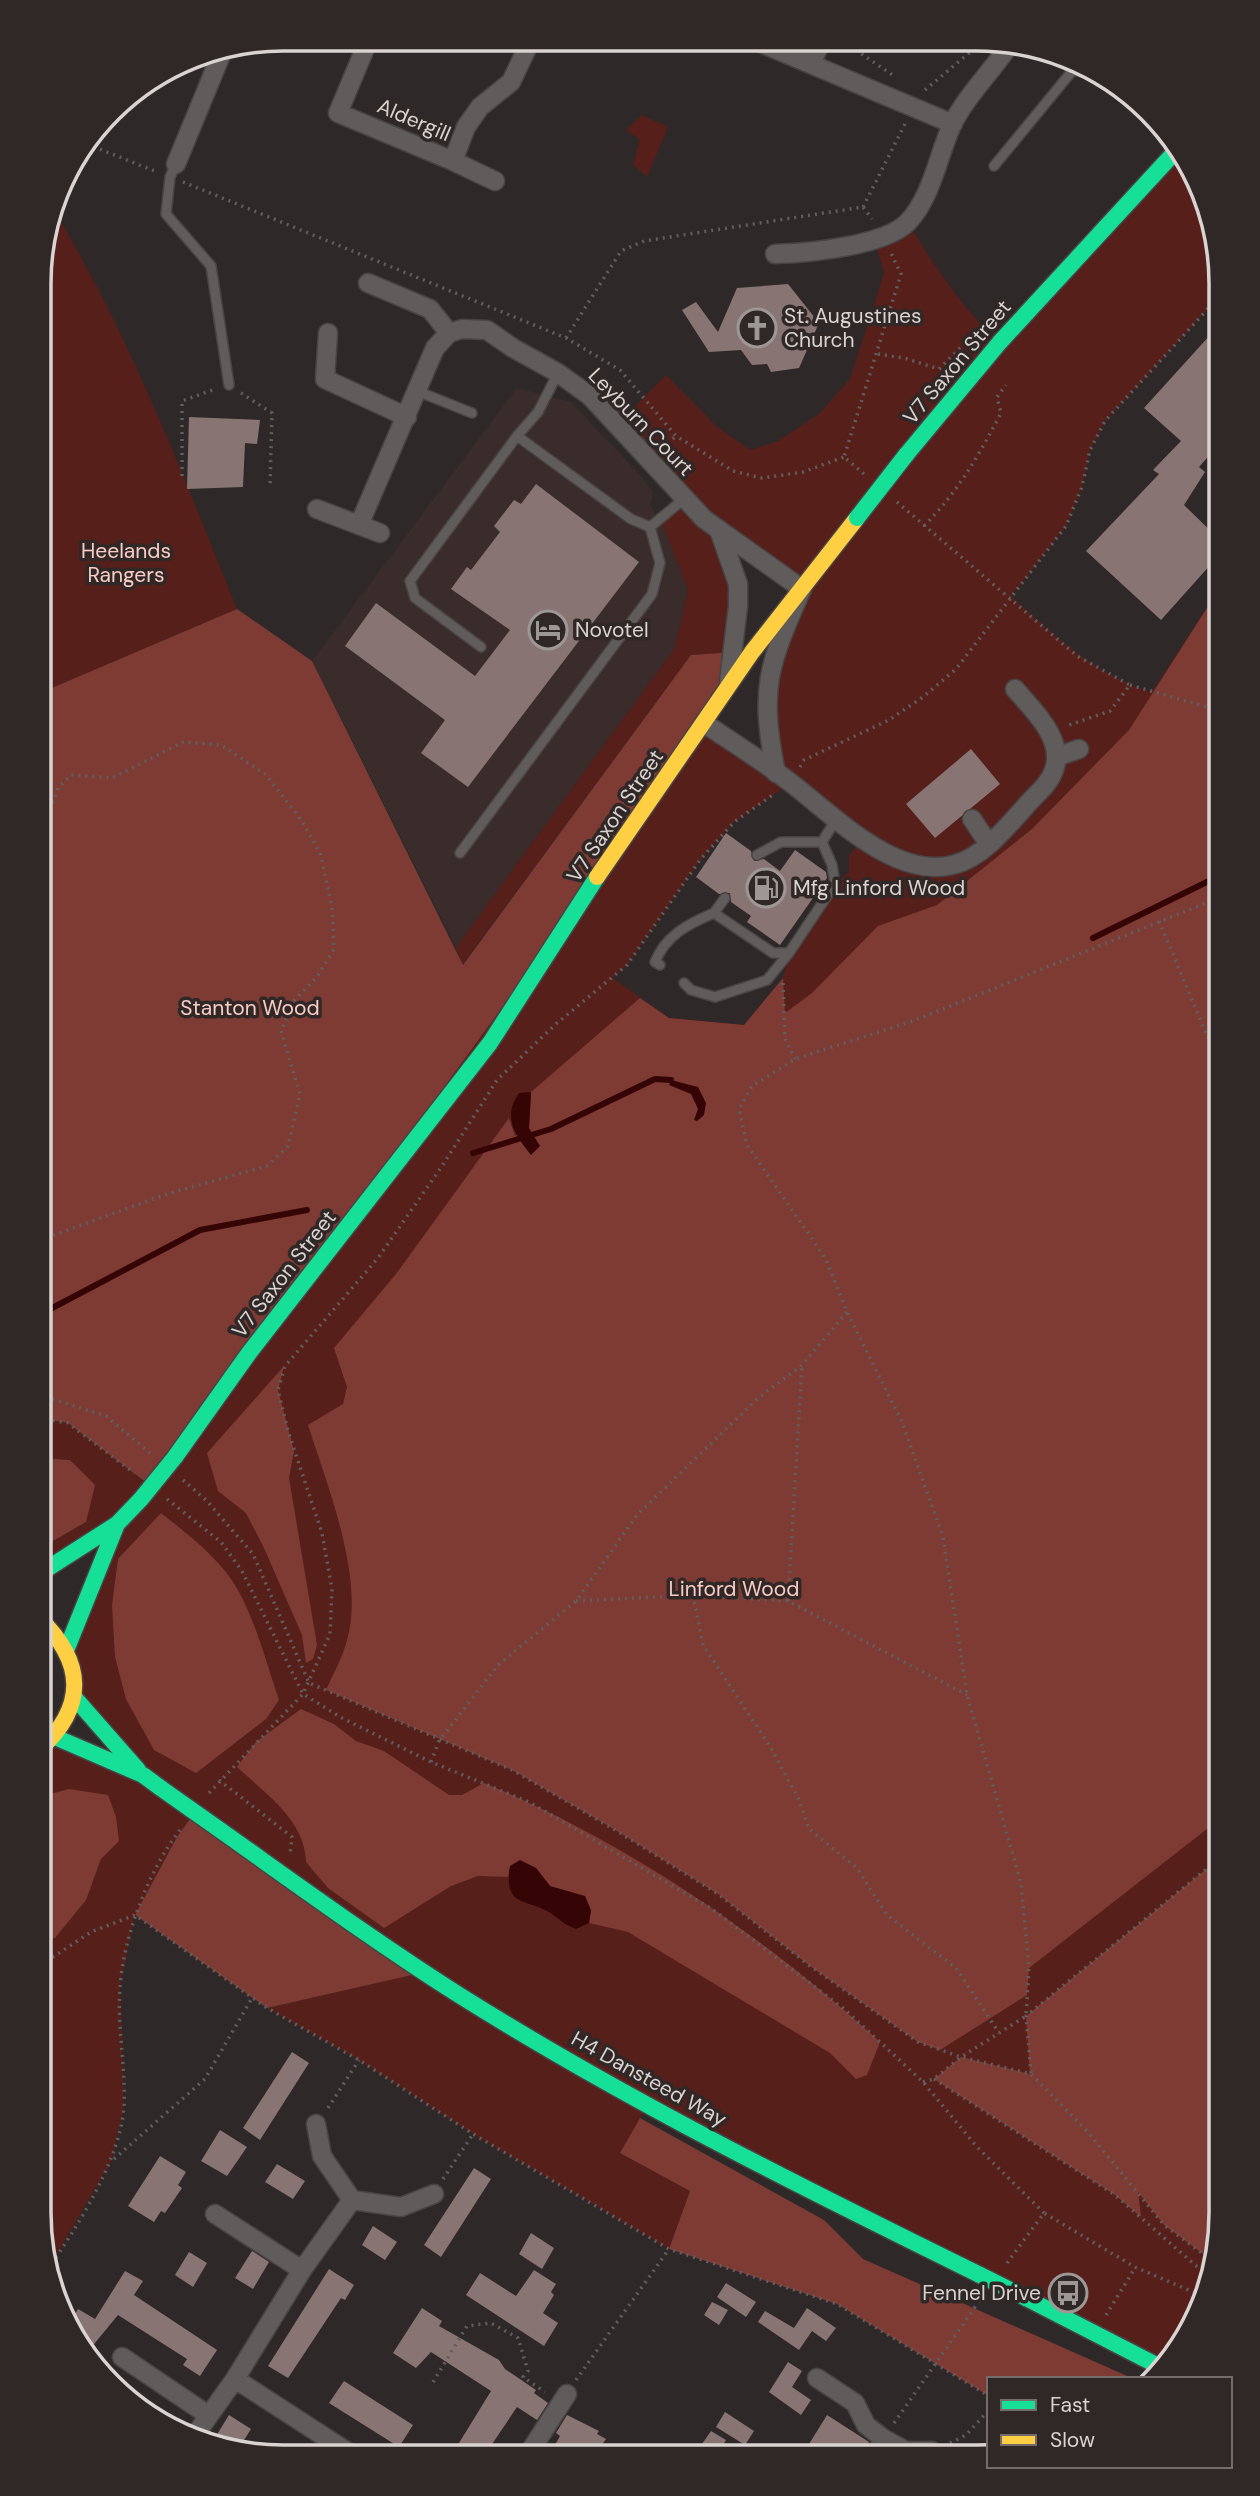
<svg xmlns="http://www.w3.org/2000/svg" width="1260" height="2496" viewBox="0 0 1260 2496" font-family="'DM Sans',sans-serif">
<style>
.built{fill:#3a2c2a}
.green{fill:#571f19;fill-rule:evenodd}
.forest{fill:#7e3b34}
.water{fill:#350505}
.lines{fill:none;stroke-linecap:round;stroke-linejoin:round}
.stream{stroke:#350505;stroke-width:6}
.building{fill:#887573}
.lane-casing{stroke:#494444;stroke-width:12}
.street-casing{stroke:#494444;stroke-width:21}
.fast-casing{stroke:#494444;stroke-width:19}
.slow-casing{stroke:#494444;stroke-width:19}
.path{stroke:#615e5e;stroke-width:3.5;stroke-dasharray:2 5;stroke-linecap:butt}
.lane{stroke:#5f5c5b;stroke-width:9}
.street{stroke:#5f5c5b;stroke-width:18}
.fast{stroke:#16e098;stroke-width:16}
.slow{stroke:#ffcf43;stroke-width:16}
.fast-bridge-casing{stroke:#494444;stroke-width:19;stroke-linecap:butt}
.fast-bridge{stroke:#16e098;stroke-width:16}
.labels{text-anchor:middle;stroke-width:7;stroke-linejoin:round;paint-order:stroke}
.street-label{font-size:21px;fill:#d9d3d2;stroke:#302826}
.poi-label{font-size:21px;fill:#d9d3d2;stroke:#302826;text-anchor:start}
.park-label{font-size:21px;fill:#faccc5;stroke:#302826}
.rim{fill:none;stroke:#d9d3d2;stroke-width:3.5}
</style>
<rect width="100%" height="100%" fill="#2e2928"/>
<path class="built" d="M517,388L571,402L640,475L653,492L650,505L671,540L688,589L675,648L456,947L312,661Z"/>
<path class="green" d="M642,115L668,127L647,177L633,164L640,140L626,130Z
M1174,153L1209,204L1221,299L1216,300L1105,421L1090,450L1082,487L1066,526L1011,596C1054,635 1095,675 1152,692L1221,586V2230L1203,2307L1171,2362L649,2103L620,2153L690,2191L669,2249L473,2134L359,2060L267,2008L424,1972L192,1816L177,1837L135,1915L120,1986L124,2107L112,2160L48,2269L39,2214V1750L55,1737L141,1775L74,1697L67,1648L116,1525L39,1574V1549L86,1522L70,1460L39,1458V1418L68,1423L151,1487L704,723L775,772L766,688L802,589L720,531L738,584L734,652L691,655L462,965L456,947L675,648L688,589L660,518L684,499L618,424L666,375L716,426L750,450L778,441L819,414L850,379L884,273L874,238L908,223C935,266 961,308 1000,342ZM791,783L864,839L849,855V872L835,884L789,953L783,978L744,1025L669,1018L613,978L627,965L700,860L734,822Z
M53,209C130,335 182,473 237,609L40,693L41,251Z"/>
<path class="forest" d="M1221,586V1818L1029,1968L1027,1995L940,2050L918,2042L810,1966L718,1894L612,1828L512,1770L326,1690C333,1674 343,1657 347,1640C365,1578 327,1485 308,1425L343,1404L347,1387L334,1348L396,1274L509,1118L515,1136L529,1128L531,1092L640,998L669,1018L744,1025L783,978L785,1013L812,993L878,926L937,905L1032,829L1129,730Z
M237,609L312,661L463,965L691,655L734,652L728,687L593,883L152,1487L68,1423L39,1418L40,693Z
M284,1366L278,1390L294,1451L289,1478L317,1645L313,1659L306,1663L302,1635L264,1548L246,1513L218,1491L207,1453Z
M39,1458L70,1460L95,1485L86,1522L39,1549Z
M161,1513C184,1531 207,1549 225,1571C251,1602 266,1662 279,1700L266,1719L196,1773L154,1750L126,1699L115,1657L112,1605L118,1559Z
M301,1709L334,1724L356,1741L384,1751L449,1795H462L484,1783C626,1841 767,1938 880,2042L867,2075L856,2079L830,2053L628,1932L589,1923L591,1910L550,1886L536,1868L510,1866L508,1877L478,1876L451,1886L384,1928L328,1888L306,1862C305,1820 266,1794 237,1767L256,1742Z
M69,1789L108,1795L116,1817L119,1841L101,1859L86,1900L55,1938L39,1939V1797Z
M192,1816L425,1972L267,2008L135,1915L177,1837Z
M1221,1857V2230L1214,2262L1164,2225L1138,2192L1141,2217L1115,2195L934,2079L961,2057L1030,2074L1026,2016Z
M640,2118L824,2220L863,2259L1134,2379H989V2396L837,2304L669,2249L690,2191L620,2153Z"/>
<path class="water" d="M671,1080L698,1087L706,1103L704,1115L697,1121L694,1120L698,1109L691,1094L669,1085Z
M531,1092L529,1128L540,1146L531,1155C515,1135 502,1117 519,1093Z
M520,1860L536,1868L550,1886L585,1896L591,1910L589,1923L576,1929C562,1924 558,1917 547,1911C524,1898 504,1907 510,1866Z"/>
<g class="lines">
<path class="stream" d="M1093,938L1221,875
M473,1153L551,1129L655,1079L671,1080
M39,1315L200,1230L307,1210"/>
</g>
<path class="building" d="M788,284L819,323L799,368L771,372L767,364L752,365L741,350L709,352L682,310L696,302L718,332L737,288Z
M1221,323V442L1199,467L1205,472L1184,505L1221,541V553L1161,620L1086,551L1159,474L1153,470L1181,441L1144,408Z
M189,417L260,420L257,444L245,443L243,487L187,489Z
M536,484L639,562L468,787L421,753L445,720L345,646L376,603L475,676L510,630L451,589L467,567L471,570L500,532L494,526L514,500L521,504Z
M971,749L1000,784L935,838L906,804Z
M726,833L751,851L754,861L764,859L780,871L795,850L826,872L827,878L780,945L747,922L751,916L731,902L730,893L719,894L696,877Z
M292,2052L309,2063L260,2140L243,2128Z
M220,2130L247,2147L227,2176L201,2161Z
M160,2156L186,2172L178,2185L182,2188L165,2213L161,2211L154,2222L128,2206Z
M277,2164L305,2181L293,2199L265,2182Z
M474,2168L491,2179L441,2257L424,2245Z
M373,2226L397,2242L385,2260L362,2245Z
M531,2233L554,2248L542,2269L519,2254Z
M252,2251L269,2262L253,2289L235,2278Z
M189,2252L207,2263L193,2287L175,2275Z
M329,2269L354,2285L345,2300L341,2298L288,2378L268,2366Z
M534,2270L556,2284L551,2292L554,2295L543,2313L558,2323L544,2346L466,2295L480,2273L516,2296Z
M125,2271L143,2281L134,2295L217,2350L200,2376L183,2365L187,2359L118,2315L90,2349L71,2321L78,2309L95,2319Z
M726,2283L756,2302L746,2317L717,2297Z
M712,2302L728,2310L719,2325L704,2315Z
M422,2308L442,2321L439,2326L499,2360L505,2369L536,2390L534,2393L548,2403L537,2420L517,2407L484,2456H451L491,2391L431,2352L416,2368L393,2353Z
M807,2308L836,2328L826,2341L812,2331L799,2350L758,2322L765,2311L794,2328Z
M788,2362L802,2371L792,2387L811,2400L801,2415L769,2392Z
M344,2381L413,2425L399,2447L329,2403Z
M725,2412L754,2431L745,2445L716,2427Z
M229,2415L251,2429L237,2451L213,2441Z
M567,2415L599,2431L597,2434L606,2439L594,2456H549L560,2436L556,2433Z
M827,2415L869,2442L862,2457H801Z
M711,2431L726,2440L718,2454L702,2444Z"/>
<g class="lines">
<defs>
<path id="lane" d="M1063,62L1073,70L1082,72
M176,164L170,177L166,214L211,266L229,385
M994,166L1073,70
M417,391L472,413
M517,436L538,412L558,373
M650,527L684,499
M481,647L415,598L410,581L517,436L631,519L650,527
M822,842L835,821
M460,853L652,594L660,563L650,527
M725,898L714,913L773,953H789L835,884L832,865L822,842H781L757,855
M660,965L655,962C666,935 688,924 714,913
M684,983L691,990L715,997L767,980L789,953"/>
<path id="street" d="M369,39L338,113L453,161L466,127L480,107L511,82L531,40
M756,41L953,124
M811,64L821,42
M453,161L495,181
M176,164L223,50
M775,254C808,253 885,246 908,222C932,197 938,155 952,125C966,96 993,70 1011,43
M368,283L430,309L449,333
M328,333L325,379L407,417
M317,509L380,533
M359,525L435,348L449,333L462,329L487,330L513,348L558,373L590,396L704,519L802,589C768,666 759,688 776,773
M719,530L738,584V606L729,681
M704,723C733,743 763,761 791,783C833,815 897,882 956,864C989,855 1016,814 1040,791C1078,753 1041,719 1015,689
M1056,757L1079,749
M972,819L988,843
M316,2124L322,2156L352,2200L401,2207L434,2194
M215,2214L302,2270
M122,2357L208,2415
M817,2378L855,2403L866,2425L884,2439L906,2451H932
M235,2379L354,2456
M193,2438L235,2379L302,2270L352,2200
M527,2456L567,2394
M873,2457L884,2439"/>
<path id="fast" d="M906,455L1000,342L1174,153
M175,1457L249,1353L490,1043L597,877
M39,1574L117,1524L141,1499
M67,1648L117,1524
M74,1697L138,1770
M55,1737L143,1775L162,1789
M220,1830C299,1886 377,1943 459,1995C626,2100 803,2188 980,2275
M1026,2298L1164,2369"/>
<path id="slow" d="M597,877L752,652L857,518
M39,1618C85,1662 87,1707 39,1750"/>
</defs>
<use href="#lane" class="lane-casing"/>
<use href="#street" class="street-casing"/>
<use href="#fast" class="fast-casing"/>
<use href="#slow" class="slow-casing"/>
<path class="path" d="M844,42L894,76
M925,90L981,43
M87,144L157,172
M183,182L566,338L620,370L676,436L733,471L762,478L803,472L844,457
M863,207L905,124
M566,338L621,251L644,241L863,207L872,219
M878,354L904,358L939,369L961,347
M241,393L272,413L270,487
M662,448L676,436
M864,474L844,457L901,274L891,253
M182,476V401L215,389
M897,502L1077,656L1130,685L1110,711L1066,726
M924,526C959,490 978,457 1001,413L997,397L1006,385
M1130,685L1221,711
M800,767L804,760L889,720L923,697L956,669L1066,526L1082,487L1090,450L1105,421L1216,300L1221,299
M1159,921L1221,1069
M783,983L785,1039L795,1059
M40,1240L167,1194L267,1166L288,1146L300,1094L281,1031L293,1002L317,977L334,949L332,907L320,852L299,817L265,774L221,745L183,742L112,778L71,775L58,788L47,819L40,822
M39,1395L106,1416L150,1453
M39,1418L68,1423L134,1473
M183,1480L206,1500L253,1554L309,1683L512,1770L612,1828L718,1894L810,1966L918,2042L961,2057L1031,2074L1087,2131L1164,2225L1214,2262
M167,1499L221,1542L242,1571L303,1694L342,1718L431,1762L529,1802L712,1909L843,2008L880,2042L923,2082L977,2147L1044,2213
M693,1595L703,1645L771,1748L799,1800L809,1829L857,1868L887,1915L956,1968L999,2033
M576,1601L693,1595L788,1601L967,1695
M788,1601L802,1366
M431,1762L439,1741L498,1665L576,1601L637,1515L757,1399L802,1365L847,1312
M219,1780L292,1837L290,1854
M209,1793L303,1694L330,1634L332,1589L322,1533L288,1431L278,1390L285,1366L378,1258L442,1166L497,1080L556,1024L627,965L700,860L734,822L774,794
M39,1959H50L91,1932L135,1915L267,2008L359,2060L473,2134L669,2249L837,2304L989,2396
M1031,2073L1026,2016L1221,1857
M934,2079L1115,2195L1210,2278
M923,2082L934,2079L961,2057L1026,2016L1029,1968L1021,1883L967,1695L943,1537L902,1422L847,1312L826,1259L747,1145L739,1109L752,1086L795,1059L913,1021L1221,897
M328,2108L359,2060
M114,2159L205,2079L252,1998
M443,2179L473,2134
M1007,2263L1044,2213L1135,2267L1205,2297
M48,2269C78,2226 121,2158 124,2106C126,2067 117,2027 120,1988C123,1938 149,1869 180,1830
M1106,2315L1135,2268
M576,2380L669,2249
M433,2382L467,2326L491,2323L518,2338L528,2371L523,2377L545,2392
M894,2423L980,2300
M950,2443L966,2435L989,2410"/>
<use href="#lane" class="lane"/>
<use href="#street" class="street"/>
<use href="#fast" class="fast"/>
<use href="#slow" class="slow"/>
<defs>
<path id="fast-bridge" d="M857,518L906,455
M141,1499L175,1457
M162,1789L220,1830
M980,2275L1026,2298"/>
</defs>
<use href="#fast-bridge" class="fast-bridge-casing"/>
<use href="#fast-bridge" class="fast-bridge"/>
</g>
<defs>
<symbol id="church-ring" viewBox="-11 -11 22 22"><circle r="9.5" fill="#302826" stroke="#9d9896" stroke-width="1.5"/><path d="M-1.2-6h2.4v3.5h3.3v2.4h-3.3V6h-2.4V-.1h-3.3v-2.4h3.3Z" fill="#9d9896"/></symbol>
<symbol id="hotel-ring" viewBox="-11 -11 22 22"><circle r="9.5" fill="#302826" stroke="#9d9896" stroke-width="1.5"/><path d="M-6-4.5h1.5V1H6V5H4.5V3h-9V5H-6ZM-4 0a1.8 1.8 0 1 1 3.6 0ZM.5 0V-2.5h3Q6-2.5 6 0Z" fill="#9d9896"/></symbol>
<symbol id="fuel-ring" viewBox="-11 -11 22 22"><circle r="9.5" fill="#302826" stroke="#9d9896" stroke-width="1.5"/><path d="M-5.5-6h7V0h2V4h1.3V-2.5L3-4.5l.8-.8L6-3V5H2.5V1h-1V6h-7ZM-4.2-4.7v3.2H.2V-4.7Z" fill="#9d9896"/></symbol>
<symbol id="bus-ring" viewBox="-11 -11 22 22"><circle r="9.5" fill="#302826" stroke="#9d9896" stroke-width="1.5"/><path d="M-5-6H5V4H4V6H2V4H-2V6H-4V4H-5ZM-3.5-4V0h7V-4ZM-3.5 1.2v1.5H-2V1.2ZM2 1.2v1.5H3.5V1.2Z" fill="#9d9896"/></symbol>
</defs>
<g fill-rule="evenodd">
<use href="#church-ring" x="735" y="306" width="44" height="44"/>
<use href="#hotel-ring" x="526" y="608" width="44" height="44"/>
<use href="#fuel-ring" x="744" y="866" width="44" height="44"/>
<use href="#bus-ring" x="1046" y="2271" width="44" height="44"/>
</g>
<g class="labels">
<g class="street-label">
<text transform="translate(414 120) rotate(23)" y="7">Aldergill</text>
<text transform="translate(957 362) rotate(-50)" y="7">V7 Saxon Street</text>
<text transform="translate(641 422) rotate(46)" y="7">Leyburn Court</text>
<text transform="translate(615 816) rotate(-56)" y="7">V7 Saxon Street</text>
<text transform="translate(284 1274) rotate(-52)" y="7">V7 Saxon Street</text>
<text transform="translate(649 2079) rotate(29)" y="7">H4 Dansteed Way</text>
</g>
<g class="poi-label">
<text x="784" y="323">St. Augustines<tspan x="784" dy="24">Church</tspan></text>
<text x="575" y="637">Novotel</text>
<text x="793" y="895">Mfg Linford Wood</text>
<text x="1041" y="2300" text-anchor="end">Fennel Drive</text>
</g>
<g class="park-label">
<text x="126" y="558">Heelands<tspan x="126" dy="24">Rangers</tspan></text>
<text x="250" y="1015">Stanton Wood</text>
<text x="734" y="1596">Linford Wood</text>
</g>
</g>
<path d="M0 0H1260V2496H0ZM283 51H977A232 232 0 0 1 1209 283V2213A232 232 0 0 1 977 2445H283A232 232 0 0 1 51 2213V283A232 232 0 0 1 283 51Z" fill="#302826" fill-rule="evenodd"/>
<path class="rim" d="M283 51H977A232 232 0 0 1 1209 283V2213A232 232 0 0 1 977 2445H283A232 232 0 0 1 51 2213V283A232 232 0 0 1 283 51Z"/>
<rect x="987" y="2377" width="245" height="91" fill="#302826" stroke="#746c6b" stroke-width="2"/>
<rect x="1001" y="2400" width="35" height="10" fill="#16e098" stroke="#746c6b" stroke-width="2"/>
<text x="1050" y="2412" font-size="21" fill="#d9d3d2">Fast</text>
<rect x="1001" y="2435" width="35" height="10" fill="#ffcf43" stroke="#746c6b" stroke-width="2"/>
<text x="1050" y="2447" font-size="21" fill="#d9d3d2">Slow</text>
</svg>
